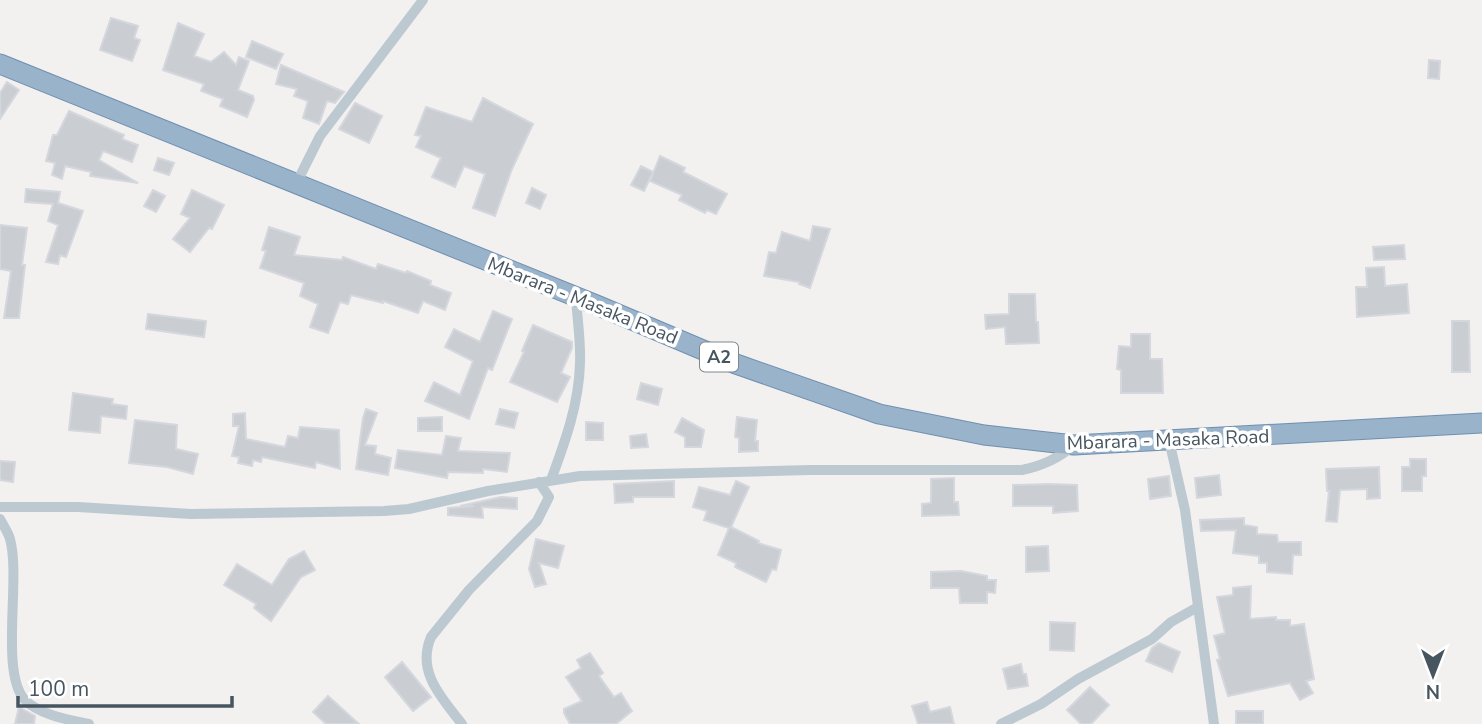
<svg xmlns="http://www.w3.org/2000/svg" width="1482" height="724" viewBox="0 0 1482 724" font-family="'Nunito Sans',sans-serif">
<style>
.building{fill:#caced3;stroke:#d4d7dd;stroke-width:2}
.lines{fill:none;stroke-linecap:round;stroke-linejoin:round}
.trunk-casing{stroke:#6f90b0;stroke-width:21}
.minor{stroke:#bdc9d1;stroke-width:10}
.trunk{stroke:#99b3cb;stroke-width:19}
.labels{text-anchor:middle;stroke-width:7;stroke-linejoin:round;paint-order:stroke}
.shield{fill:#fff;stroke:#7e8890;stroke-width:2}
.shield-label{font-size:18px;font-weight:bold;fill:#465560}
.street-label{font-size:19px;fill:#465560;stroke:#fff}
</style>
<rect width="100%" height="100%" fill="#f3f0f0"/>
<path class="building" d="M111,18L138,26L134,38L140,40L132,61L100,50Z
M178,23L204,34L194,56L211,62L224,52L236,65L239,57L249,61L238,90L253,96L254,100L247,117L220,106L223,99L201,91L204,84L163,70Z
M252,41L283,54L276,69L246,57Z
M1429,60L1440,61L1439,79L1428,78Z
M281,65L344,92L335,103L327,101L319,124L303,118L308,101L294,96L297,89L276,84Z
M7,82L19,90L0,119V93Z
M483,98L533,124L512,169L495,216L473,208L485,174L464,166L455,187L432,177L441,158L416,147L421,136L415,135L426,107L472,122Z
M355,103L382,116L369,143L339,129Z
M69,111L124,135L122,139L138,145L132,162L103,151L99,160L138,183L90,176L91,172L65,166L62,179L52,175L55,163L46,161L53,135H57Z
M660,156L685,168L683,172L727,194L716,214L707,210L705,213L679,200L682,195L650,181Z
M158,158L174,163L169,175L154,170Z
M641,166L653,172L644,191L631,185Z
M532,188L546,195L540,209L526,203Z
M26,189L60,192L58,203L83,211L66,257L60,255L58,264L46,262L58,225L48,221L53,204L25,202Z
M153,190L165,196L156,212L144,206Z
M192,190L224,205L212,229L209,228L190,252L173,239L190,218L181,214Z
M0,225L27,228L22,265H25L19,318H4L11,271L0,269Z
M813,226L830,229L810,288L799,284V282L764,276L769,252L776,253L782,232L810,241Z
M269,227L300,237L294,255L342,260L343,257L376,269L378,264L406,273L407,271L431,281L430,285L451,293L445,310L423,301L418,313L383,301V303L351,295L348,304L340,302L328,333L310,327L318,304L300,296L304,283L260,268L266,251L262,250Z
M1404,245L1405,259L1374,260L1373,247Z
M1384,267L1385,286L1407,284L1409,313L1357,317L1356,287H1367L1366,268Z
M1009,294H1035L1036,322H1038L1039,343L1006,344L1005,327L986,329L985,315L1009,314Z
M493,311L512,319L492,370L488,368L469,419L425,401L434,382L460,395L473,361L445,347L454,329L480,342Z
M148,314L206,321L204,337L146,329Z
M1452,321H1469L1470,372H1452Z
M533,325L572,342V348L561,373L570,377L557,402L510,382L524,352L522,351Z
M1131,334H1150V359H1162L1163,393H1121V370L1117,369L1119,346L1131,347Z
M641,383L662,389L658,405L637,399Z
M73,393L113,399L112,404L127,406L126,419L101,416L100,433L69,430Z
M366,409L377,413L365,445L376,446L375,454L391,458L388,475L356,469L363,418Z
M500,409L518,413L514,428L496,424Z
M245,413L246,439L285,447L288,436L298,438L300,427L339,430L340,469L316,462L315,468L262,457L261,462L253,460L252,466L238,463L239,457L232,456L239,426H233V414Z
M442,417V431H418V418Z
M737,417L757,420L755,441H758V451L739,452V438L735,437Z
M682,418L704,430L701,447H685V437L675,432Z
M135,420L177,425L176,449L198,454L193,474L167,467L129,463Z
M586,422L603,423V440H586Z
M646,434L648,447L631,448L630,436Z
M446,436L461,438L458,451L510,453L507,472L483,469V473L448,472L447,478L395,468L398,450L442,455Z
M1410,459H1426V476H1422V491H1402V467H1410Z
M0,461L15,462L13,482L0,480Z
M1379,467L1380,498L1367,499V489L1340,490L1337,522L1326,521L1329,491H1327L1326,469Z
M1219,475L1221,495L1197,498L1195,478Z
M1169,476L1171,496L1150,499L1148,479Z
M954,478V502H958L959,515L922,516V504L931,503V479Z
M674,481V497H633V502L615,503L614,484Z
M736,481L749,487L731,527L759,541L758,543L781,550L776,570L772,569L766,582L735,567L736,563L718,555L729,528L704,520L707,511L693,507L699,487L730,495Z
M1050,484L1077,485L1078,511L1053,513V506H1013V485Z
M501,497L517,498V509L482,507L483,518L448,515V508L474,506H460Z
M1244,518V525L1257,527V534L1277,535L1278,542H1301V555H1293L1292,574L1267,572V563H1259V556L1233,553L1236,530L1201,531L1200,520Z
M536,539L564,546L558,568L539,563L546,584L535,587L529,569Z
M1048,546L1049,571L1026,572V547Z
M304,551L315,570L301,577L271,621L254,608L256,604L224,585L237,564L272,585L289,559Z
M961,571L987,576V580H996L995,593L987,592V603H960L959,588H931V572Z
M1251,586L1250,619L1276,617V620H1290V626L1304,624L1314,679L1306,681L1313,693L1300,700L1290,683L1228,696L1217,660L1220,659L1214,636L1225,633L1217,597L1233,595V588Z
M1050,622L1075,623L1074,651L1050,650Z
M1159,643L1180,652L1172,672L1146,661L1152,648Z
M590,653L603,673L599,676L614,697L621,693L632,711L616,724H570L564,713V709L582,701L566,677L581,668L577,660Z
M402,662L431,697L413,711L385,677Z
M1021,664L1023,674H1026L1028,686L1008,689L1003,669Z
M1090,687L1109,705L1091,724H1081L1067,710Z
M328,696L359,724H326L313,712Z
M927,702L930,712L950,707L954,724H918L912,706Z
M19,707L35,716L34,724H15Z
M1236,711H1263V724H1236Z"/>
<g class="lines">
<defs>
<path id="trunk" d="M0,64L599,306L736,364L879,414L984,435L1074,445L1482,423"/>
</defs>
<use href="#trunk" class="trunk-casing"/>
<path class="minor" d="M296,184L320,136L423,0
M1169,440L1185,510L1214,724
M551,480C565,442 579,404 580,363C581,341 577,318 576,296
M0,507H78L191,514L384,511L409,509L488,491L580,476L810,470H1022C1042,466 1058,459 1074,445
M0,519C3,525 8,532 10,539C21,579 0,670 24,699C39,715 69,720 89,724
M462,724C442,698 416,672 431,637L469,590L537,521L549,497L539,482
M1001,724L1041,704L1078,679L1152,639L1171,622L1196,608"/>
<use href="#trunk" class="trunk"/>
</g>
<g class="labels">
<rect class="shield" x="700" y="342.5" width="38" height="29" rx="5"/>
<g class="shield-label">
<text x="719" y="363">A2</text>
</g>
<g class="street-label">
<text transform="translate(583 300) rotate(22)" y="7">Mbarara - Masaka Road</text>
<text transform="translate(1168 439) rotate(-2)" y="7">Mbarara - Masaka Road</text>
</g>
</g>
<g transform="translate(1433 675) rotate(180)" stroke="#ffffff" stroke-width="5" paint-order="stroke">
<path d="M0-5L12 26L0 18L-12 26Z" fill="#465560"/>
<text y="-10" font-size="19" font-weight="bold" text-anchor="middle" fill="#465560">N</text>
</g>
<path d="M18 696v10h214v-10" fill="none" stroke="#465560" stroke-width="3.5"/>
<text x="28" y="696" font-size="21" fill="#465560" stroke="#ffffff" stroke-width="5" paint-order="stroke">100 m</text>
</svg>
